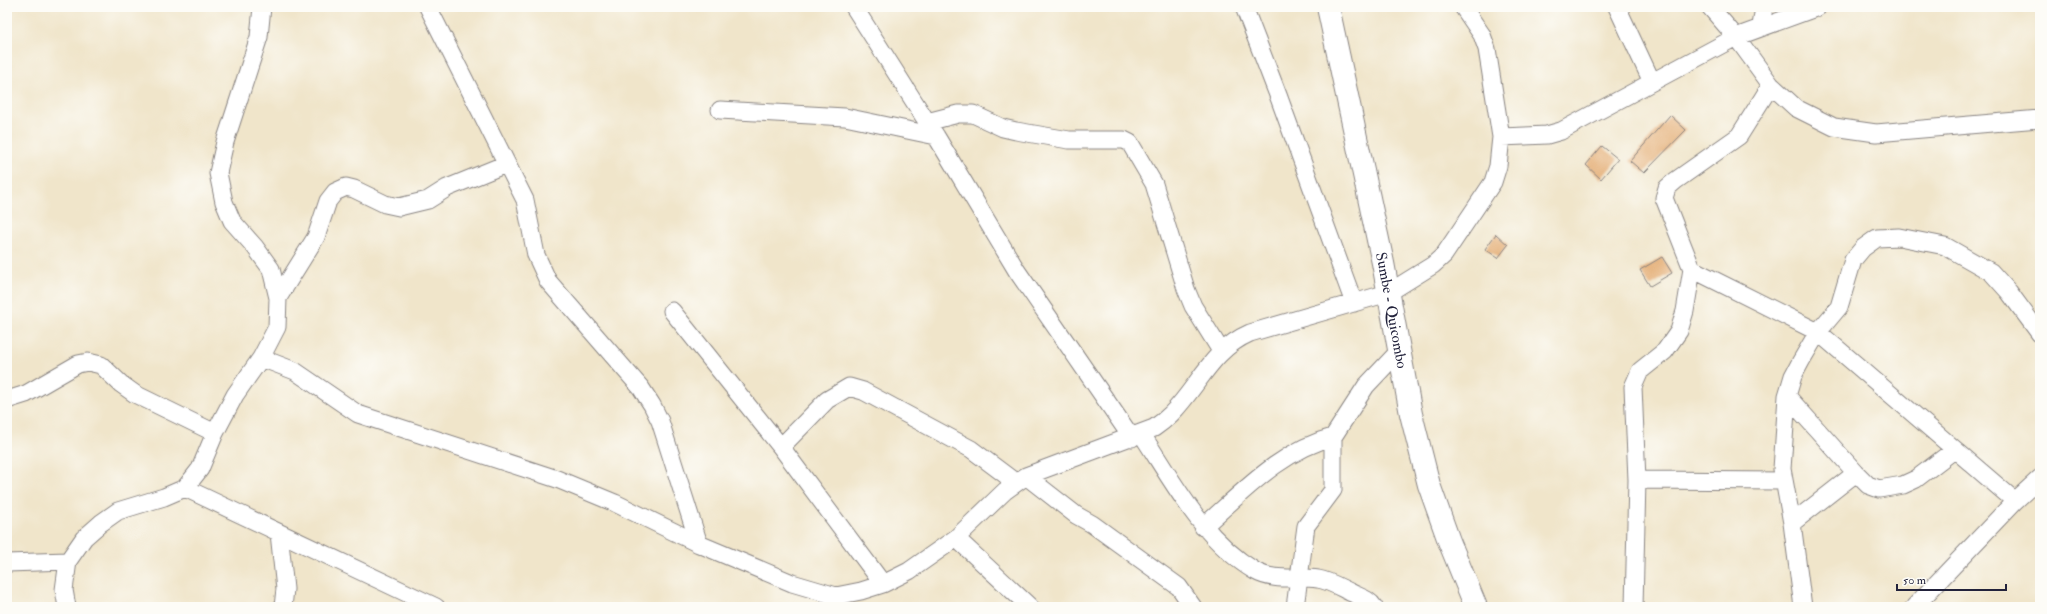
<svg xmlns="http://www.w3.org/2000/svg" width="2047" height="614" viewBox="0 0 2047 614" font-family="'IM FELL Double Pica',serif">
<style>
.building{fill:#e3aa70}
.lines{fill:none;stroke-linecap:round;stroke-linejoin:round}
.minor-casing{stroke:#898482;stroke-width:19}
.major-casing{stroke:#898482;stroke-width:24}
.minor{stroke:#fff;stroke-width:17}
.major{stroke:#fff;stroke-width:22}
.labels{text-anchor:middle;stroke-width:3;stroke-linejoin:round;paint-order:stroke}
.street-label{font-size:15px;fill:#22223b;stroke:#fdfcf7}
</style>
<rect width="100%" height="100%" fill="#fdfcf7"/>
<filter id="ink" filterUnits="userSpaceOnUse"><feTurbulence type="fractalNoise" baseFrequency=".025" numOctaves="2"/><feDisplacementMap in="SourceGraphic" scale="8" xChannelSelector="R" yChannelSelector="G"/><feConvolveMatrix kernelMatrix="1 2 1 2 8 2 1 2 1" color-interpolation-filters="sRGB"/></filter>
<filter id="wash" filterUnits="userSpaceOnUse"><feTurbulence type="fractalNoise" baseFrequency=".012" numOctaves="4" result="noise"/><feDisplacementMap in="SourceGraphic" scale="16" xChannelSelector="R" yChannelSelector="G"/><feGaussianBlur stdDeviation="0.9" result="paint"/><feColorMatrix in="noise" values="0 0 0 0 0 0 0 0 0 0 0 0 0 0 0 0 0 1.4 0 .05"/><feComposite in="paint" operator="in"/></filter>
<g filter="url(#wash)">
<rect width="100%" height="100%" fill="#f0e5ca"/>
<g id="blocks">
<path class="building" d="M1670,115L1686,130L1644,173L1630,161Z
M1602,146L1618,159L1601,179L1586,165Z
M1496,234L1508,245L1498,258L1485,249Z
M1662,257L1672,273L1650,286L1640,270Z"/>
</g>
</g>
<g filter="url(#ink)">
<use href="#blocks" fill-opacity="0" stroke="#898482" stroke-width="1"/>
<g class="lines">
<defs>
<path id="minor" d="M428,7L525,200L536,255L548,281L641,388L652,405L660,421L699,544
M854,7L936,136L1017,271L1132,438
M1244,7L1278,95L1354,303
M1617,7L1652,82
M1710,7L1736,37L1771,85L1796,108L1834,127L1876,133L2040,119
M1761,26L1764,7
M720,110L845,117L936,136
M927,122L958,114H973L1003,128L1016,131L1069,140H1124L1130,143L1154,184L1186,289L1193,306L1221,351
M1501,137L1547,135L1561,131L1736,37L1818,7
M1692,269L1818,332L2015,501
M278,298L316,237L328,201L335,192L346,187L354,189L385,204L399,207L428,200L447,188L506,164
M672,311L781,447L883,584
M261,358L295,371L358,414L557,479L615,503L699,544L792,583L836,596L861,591L883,584L909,571L956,538L1005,491L1026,476L1154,428C1160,424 1166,419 1171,414C1199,386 1211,350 1250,333L1388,293L1433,265L1444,255L1493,182L1498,166L1501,137L1487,49L1482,35L1463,7
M1787,396L1856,473L1868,485L1879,489L1903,485L1916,479L1954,450
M7,400L26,394L78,364L88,362L101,365L121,384L135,394L215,433
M1141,433C1174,483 1202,539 1255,571C1274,582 1297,576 1318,579C1330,581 1341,588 1352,593C1360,597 1369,599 1374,607
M781,447L827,400L849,387L863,391L971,449L1015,482
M1026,476L1076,515L1092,524L1179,587L1193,607
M1637,480L1784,481
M185,488L436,607
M1792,523L1856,473
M1203,527C1242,493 1281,450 1333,437
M279,533L285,589L283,607
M956,538L1030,607
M7,563L68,561
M67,607L64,590L68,561L84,538L101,523L118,511L164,497L185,488L200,469L215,433L235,395L261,358L277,327L278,298L271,269L255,247L232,221L224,202L218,173L225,142L259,37L262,7
M1295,607L1306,526L1333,490V437L1366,386L1400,350
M1634,607L1637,480L1633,387L1640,371L1665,351L1679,331L1685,311L1692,269L1664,198L1667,188L1675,181L1739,136L1771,85
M1803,607L1792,523L1782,469L1787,396L1793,376L1801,361L1818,332L1839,307L1853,260L1863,248L1877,238L1899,237L1945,246L1991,272L2009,292L2040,334
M1914,607L2015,501L2040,478"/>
<g id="major">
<path id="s1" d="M1328,7L1383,263L1411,414L1429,485L1449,541L1476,607"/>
</g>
</defs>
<use href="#minor" class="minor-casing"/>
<use href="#major" class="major-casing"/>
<use href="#minor" class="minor"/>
<use href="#major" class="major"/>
</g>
</g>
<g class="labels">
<g class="street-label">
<text dy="5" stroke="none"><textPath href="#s1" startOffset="310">Sumbe - Quicombo</textPath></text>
</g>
</g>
<rect width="2047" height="614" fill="none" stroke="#fdfcf7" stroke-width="24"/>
<path d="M1897 584v6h109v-6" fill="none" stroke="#22223b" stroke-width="2"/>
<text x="1903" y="584" font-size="12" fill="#22223b" stroke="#fdfcf7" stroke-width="3" paint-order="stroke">50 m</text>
</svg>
